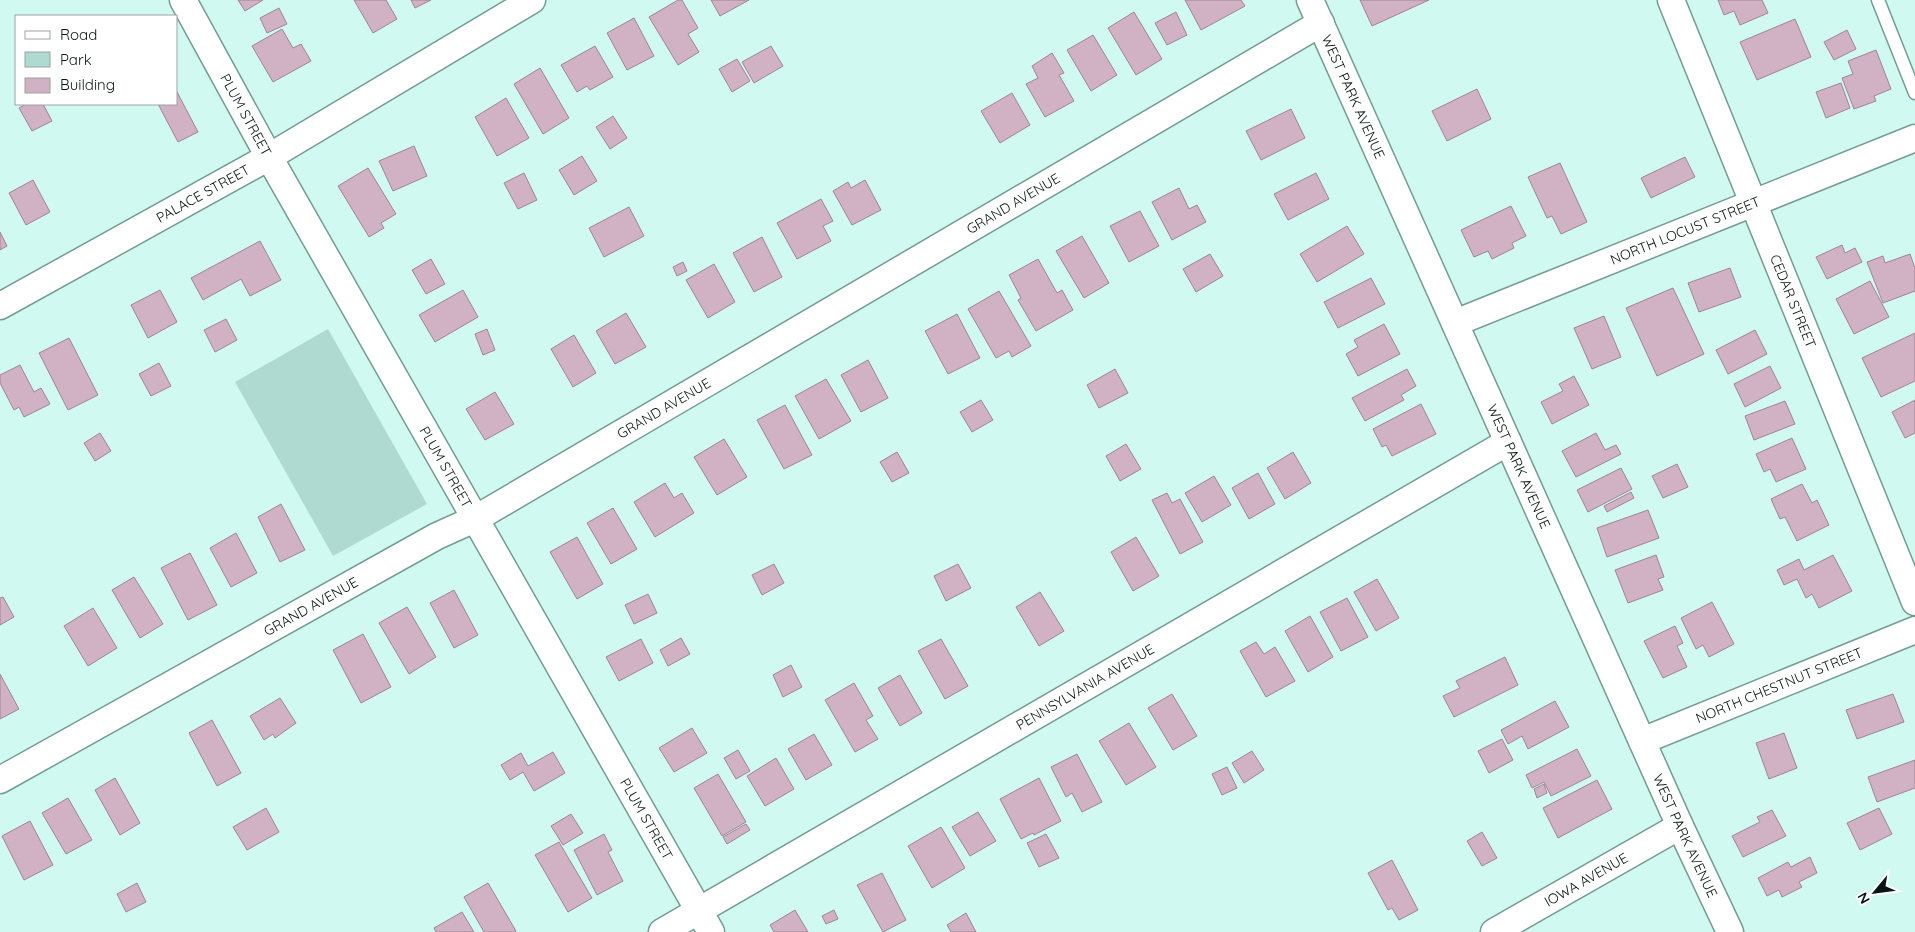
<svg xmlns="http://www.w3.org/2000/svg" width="1915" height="932" viewBox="0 0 1915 932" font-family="Quicksand,sans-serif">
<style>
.green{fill:#afdad2}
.building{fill:#d1b1c4;stroke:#a18395}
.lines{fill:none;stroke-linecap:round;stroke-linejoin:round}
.service-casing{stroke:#749c94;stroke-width:15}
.minor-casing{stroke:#749c94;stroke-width:29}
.service{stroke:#fff;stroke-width:12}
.minor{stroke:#fff;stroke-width:26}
.labels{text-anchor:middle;stroke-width:4;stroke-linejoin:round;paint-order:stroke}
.street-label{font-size:14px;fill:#071613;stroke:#fff}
</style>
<rect width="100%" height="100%" fill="#d0faf1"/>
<path class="green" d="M328,329L427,504L333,556L235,382Z"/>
<path class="building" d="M238,0H263L245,11Z
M354,0H386L397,19L373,33Z
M411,0H431L415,8Z
M678,0H682L698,28L688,34L699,52L678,65L649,17Z
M711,0H749L720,16Z
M1185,0H1241L1245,6L1201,30Z
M1360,0H1429L1372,26Z
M1718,0H1762L1768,13L1740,25L1734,11L1724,15Z
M279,8L287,24L267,33L260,18Z
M1134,12L1162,59L1136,75L1108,28Z
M1176,12L1187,35L1167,45L1155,23Z
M634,18L654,56L627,70L607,33Z
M1795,19L1811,57L1757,80L1740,42Z
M282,29L293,48L301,44L311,61L273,82L252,46Z
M1847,30L1856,49L1834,60L1824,42Z
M1093,35L1117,75L1091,91L1067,50Z
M595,46L613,77L590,90L587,86L577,92L561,65Z
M771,46L783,66L754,83L742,62Z
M1876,50L1891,89L1874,96L1876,101L1854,109L1842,78L1853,74L1848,61Z
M1052,53L1064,73L1059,75L1074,101L1045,117L1026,84L1038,78L1032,66Z
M737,59L750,81L732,92L719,69Z
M540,68L569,118L543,134L514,84Z
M1841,83L1850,108L1826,118L1816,92Z
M1477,89L1491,119L1447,141L1432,111Z
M176,90L198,132L178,142L158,104H176Z
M1012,93L1030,125L1000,143L981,111Z
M506,98L529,138L497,156L475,117Z
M26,104H43L52,121L32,131L19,108Z
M1291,109L1305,138L1261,160L1246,131Z
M613,116L627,138L610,149L596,127Z
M414,146L427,176L393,191L379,161Z
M582,156L597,181L574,195L559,170Z
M1685,157L1695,177L1651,198L1641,178Z
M1560,163L1587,222L1561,234L1552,216L1547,218L1528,177Z
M368,168L396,214L381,223L384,228L369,237L338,186Z
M524,173L537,200L518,209L504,183Z
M1316,173L1329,199L1288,220L1274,194Z
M33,180L50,212L26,225L9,193Z
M865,180L881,210L852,225L833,191L848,182L851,188Z
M1179,188L1189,209L1197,205L1206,222L1172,240L1152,202Z
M821,199L833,221L823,226L831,241L797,259L777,223Z
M1511,206L1526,236L1512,243L1514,248L1492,259L1488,251L1474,257L1461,230Z
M629,207L644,236L604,257L589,228Z
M1140,211L1159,246L1129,262L1110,226Z
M1347,226L1364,254L1317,282L1300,254Z
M0,232L7,246L0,250Z
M1082,236L1109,283L1084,298L1056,251Z
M762,237L782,277L754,292L733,253Z
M260,241L281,280L250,296L241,279L203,300L191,278Z
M1842,245L1845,253L1855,248L1862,262L1827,279L1816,257Z
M1210,254L1223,276L1196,292L1183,269Z
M1910,254L1915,268V291L1883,303L1867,262L1883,256L1885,263Z
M431,259L445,284L426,294L412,270Z
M1038,259L1057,293L1062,290L1073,310L1036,331L1018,300L1021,298L1009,275Z
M683,262L687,271L677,276L673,267Z
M714,264L735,302L708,318L686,280Z
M1730,268L1741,297L1699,312L1688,283Z
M1371,278L1385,304L1338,328L1324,302Z
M1870,281L1889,317L1854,334L1836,299Z
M1673,288L1704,354L1657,376L1626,308Z
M160,290L177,322L148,338L131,305Z
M463,290L478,317L435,342L419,315Z
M999,291L1031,346L1012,357L1009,351L996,358L968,309Z
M626,313L646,347L615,364L596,331Z
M957,314L980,358L948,374L925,331Z
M1604,316L1621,357L1592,369L1574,328Z
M226,319L237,340L215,352L204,330Z
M1384,324L1400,354L1358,376L1346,354L1358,347L1354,340Z
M487,329L495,350L483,355L475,334Z
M1755,330L1767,354L1728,374L1716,350Z
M1915,333V381L1881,397L1862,358Z
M574,335L596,373L573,387L551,349Z
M69,338L98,395L68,410L39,353Z
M868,360L888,398L861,412L841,375Z
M159,363L171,386L151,396L139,374Z
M20,365L34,392L41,388L50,404L24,417L19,407L14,410L0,383V375Z
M1770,366L1781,388L1745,407L1734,384Z
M1115,369L1128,393L1099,408L1087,385Z
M1407,369L1416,386L1401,395L1404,400L1365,421L1352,398Z
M1574,376L1589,405L1552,424L1541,402L1563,391L1559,384Z
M826,379L851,421L819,439L795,396Z
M495,392L514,424L485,440L466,409Z
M981,400L993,420L972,432L960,412Z
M1915,400V433L1905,438L1892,412Z
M1785,401L1795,424L1754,440L1745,416Z
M1421,404L1436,434L1392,456L1386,445L1382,447L1373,429Z
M785,405L812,455L784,469L757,420Z
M100,433L111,451L95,461L84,443Z
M1596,433L1605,450L1616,445L1621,454L1576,477L1562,451Z
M1792,438L1806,469L1776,482L1770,469L1764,472L1756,454Z
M724,439L747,477L717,495L694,457Z
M1126,444L1141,469L1120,481L1106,456Z
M897,452L909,473L892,482L880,462Z
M1293,452L1311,483L1285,499L1267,468Z
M1677,464L1688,487L1663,498L1652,476Z
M1621,468L1632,489L1588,512L1577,490Z
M1258,473L1275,504L1249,519L1232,488Z
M1214,476L1231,505L1202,522L1185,493Z
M665,483L674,498L682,493L694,513L655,537L634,502Z
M1802,484L1812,503L1817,500L1829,525L1797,541L1785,517L1780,519L1771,499Z
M1631,492L1634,498L1607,512L1604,506Z
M1167,493L1172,503L1180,499L1203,542L1180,554L1152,500Z
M281,504L305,550L280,562L258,517Z
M613,508L637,549L611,564L587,523Z
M1648,510L1659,538L1607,557L1597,528Z
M236,533L257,573L231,587L210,548Z
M577,537L603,584L577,599L550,552Z
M1136,537L1159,576L1133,591L1111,552Z
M190,553L217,605L188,620L161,568Z
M1656,555L1664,577L1658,579L1663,590L1628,603L1615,570Z
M1833,555L1852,591L1819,608L1812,594L1806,598L1797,579L1784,585L1777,570L1799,559L1804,570Z
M774,564L784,583L762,595L752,575Z
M958,564L971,588L946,601L934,576Z
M134,577L163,624L140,638L112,590Z
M1377,579L1399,618L1376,631L1354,592Z
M454,590L478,635L454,648L430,603Z
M1040,592L1064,631L1039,646L1016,607Z
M648,594L657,613L634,624L625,605Z
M3,597L14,617L0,625V598Z
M1347,598L1368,637L1341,651L1320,612Z
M1712,602L1734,644L1709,657L1703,645L1696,649L1681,618Z
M407,607L436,657L409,674L379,623Z
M93,608L117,648L88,666L64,626Z
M1310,616L1333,657L1308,672L1285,631Z
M1675,626L1683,643L1677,646L1687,667L1663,678L1644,641Z
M363,634L391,687L361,703L333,650Z
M681,638L690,654L668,666L660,650Z
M641,639L653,663L619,681L606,657Z
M941,639L968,686L945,699L918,651Z
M1256,642L1264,654L1275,647L1295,681L1266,697L1240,651Z
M1505,657L1518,685L1454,717L1443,696L1460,688L1456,681Z
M791,665L802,687L783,697L773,675Z
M0,674L19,709L0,719Z
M900,675L922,713L900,726L878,688Z
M854,683L873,716L866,720L878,739L855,752L825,700Z
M1172,694L1197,736L1173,750L1148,708Z
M1893,694L1904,722L1857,739L1846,710Z
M280,698L296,723L275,738L273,734L264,740L250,716Z
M1555,701L1569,727L1528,749L1522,736L1508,744L1501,730Z
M212,720L241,773L217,786L189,733Z
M1129,723L1156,767L1126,785L1099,741Z
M692,728L707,753L674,772L659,748Z
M1784,733L1797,768L1769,779L1756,743Z
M814,734L832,765L806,780L788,749Z
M1502,739L1513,760L1489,773L1478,751Z
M1577,749L1591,776L1551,796L1544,782L1532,788L1526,775Z
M738,750L750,771L736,779L724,758Z
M1252,751L1264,770L1244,783L1232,763Z
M553,752L565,773L534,791L523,772L510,780L501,765L521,753L528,766Z
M1077,754L1102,802L1082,812L1072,793L1066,797L1051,767Z
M776,758L794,789L765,806L747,776Z
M1915,760V788L1877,802L1868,777Z
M1227,767L1237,788L1222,795L1212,774Z
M718,774L746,822L722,836L694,788Z
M115,778L140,823L120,835L95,790Z
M1039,778L1061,821L1034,835L1033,833L1021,839L1000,799Z
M1597,780L1612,809L1558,838L1543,808Z
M1544,784L1547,793L1537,798L1534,789Z
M68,798L92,840L66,854L42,813Z
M266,808L279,832L247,850L233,827Z
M1879,808L1892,834L1860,850L1847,823Z
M1772,810L1786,836L1743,857L1732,836L1760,822L1757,817Z
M978,812L996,841L970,856L952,827Z
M571,814L583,833L563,845L551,826Z
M30,821L53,865L24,880L2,836Z
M746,824L750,830L727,844L723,837Z
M941,827L965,868L932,888L908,846Z
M1482,832L1497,858L1482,866L1467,841Z
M604,834L612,850L608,852L623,881L597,895L574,850Z
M1046,834L1059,858L1039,867L1027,843Z
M559,842L592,898L568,912L535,855Z
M1810,857L1817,873L1799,882L1802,887L1782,897L1779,890L1767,896L1758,878L1788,862L1791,867Z
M1392,860L1418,910L1399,920L1392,908L1388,910L1368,873Z
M882,873L906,920L883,932L857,885Z
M137,883L146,902L126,912L117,894Z
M488,883L516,931L514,932H484L464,897Z
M795,910L808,932H774L770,925Z
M834,910L838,919L826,924L822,916Z
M462,912L474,932H436L434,928Z
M966,913L976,932H951L947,925Z"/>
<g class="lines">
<defs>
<path id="service" d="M1878,0L1915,93"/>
<g id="minor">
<path id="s1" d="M183,0L269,157L711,932"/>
<path id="s2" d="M1310,0L1680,826L1730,932"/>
<path id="s3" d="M1671,0L1915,602"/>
<path id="s4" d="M0,306L269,157L532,0"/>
<path id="s5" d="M1455,323L1915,138"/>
<path id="s6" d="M1642,741L1915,630"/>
<path id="s7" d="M0,780L437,536L475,519L1321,23"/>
<path id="s8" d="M662,932L1508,442"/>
<path id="s9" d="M1494,932L1680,826"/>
</g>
</defs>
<use href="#service" class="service-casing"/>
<use href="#minor" class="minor-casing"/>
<use href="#service" class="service"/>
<use href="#minor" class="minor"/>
</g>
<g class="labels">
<g class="street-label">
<text dy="5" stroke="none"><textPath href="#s2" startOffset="106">WEST PARK AVENUE</textPath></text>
<text dy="5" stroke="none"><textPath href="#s1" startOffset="131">PLUM STREET</textPath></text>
<text dy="5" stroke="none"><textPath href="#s4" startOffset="232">PALACE STREET</textPath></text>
<text dy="5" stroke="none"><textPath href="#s7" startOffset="1166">GRAND AVENUE</textPath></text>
<text dy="5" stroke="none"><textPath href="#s5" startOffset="248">NORTH LOCUST STREET</textPath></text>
<text dy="5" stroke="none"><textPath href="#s3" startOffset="325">CEDAR STREET</textPath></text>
<text dy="5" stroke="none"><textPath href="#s7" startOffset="761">GRAND AVENUE</textPath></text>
<text dy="5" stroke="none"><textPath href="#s2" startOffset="511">WEST PARK AVENUE</textPath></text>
<text dy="5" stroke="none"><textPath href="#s1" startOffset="536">PLUM STREET</textPath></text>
<text dy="5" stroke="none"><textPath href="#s7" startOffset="356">GRAND AVENUE</textPath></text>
<text dy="5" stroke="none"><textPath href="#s6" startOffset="148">NORTH CHESTNUT STREET</textPath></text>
<text dy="5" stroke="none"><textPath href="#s8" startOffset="489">PENNSYLVANIA AVENUE</textPath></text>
<text dy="5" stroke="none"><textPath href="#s1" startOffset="941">PLUM STREET</textPath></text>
<text dy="5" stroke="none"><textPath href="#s2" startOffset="916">WEST PARK AVENUE</textPath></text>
<text dy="5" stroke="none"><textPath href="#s9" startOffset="106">IOWA AVENUE</textPath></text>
</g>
</g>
<rect x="15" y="15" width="162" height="90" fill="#ffffff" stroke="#9ca2a1"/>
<rect x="25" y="31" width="25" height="8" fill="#ffffff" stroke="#9ca2a1"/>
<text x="60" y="40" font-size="15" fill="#071613">Road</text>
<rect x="25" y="52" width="25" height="15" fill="#afdad2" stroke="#9ca2a1"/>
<text x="60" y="65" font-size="15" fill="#071613">Park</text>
<rect x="25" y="78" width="25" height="15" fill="#d1b1c4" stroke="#9ca2a1"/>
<text x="60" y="90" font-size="15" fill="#071613">Building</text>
<g transform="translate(1875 892) rotate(241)" stroke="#ffffff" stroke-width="4" paint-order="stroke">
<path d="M0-4L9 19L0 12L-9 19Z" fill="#071613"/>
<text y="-8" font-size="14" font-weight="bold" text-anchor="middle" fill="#071613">N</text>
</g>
</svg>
